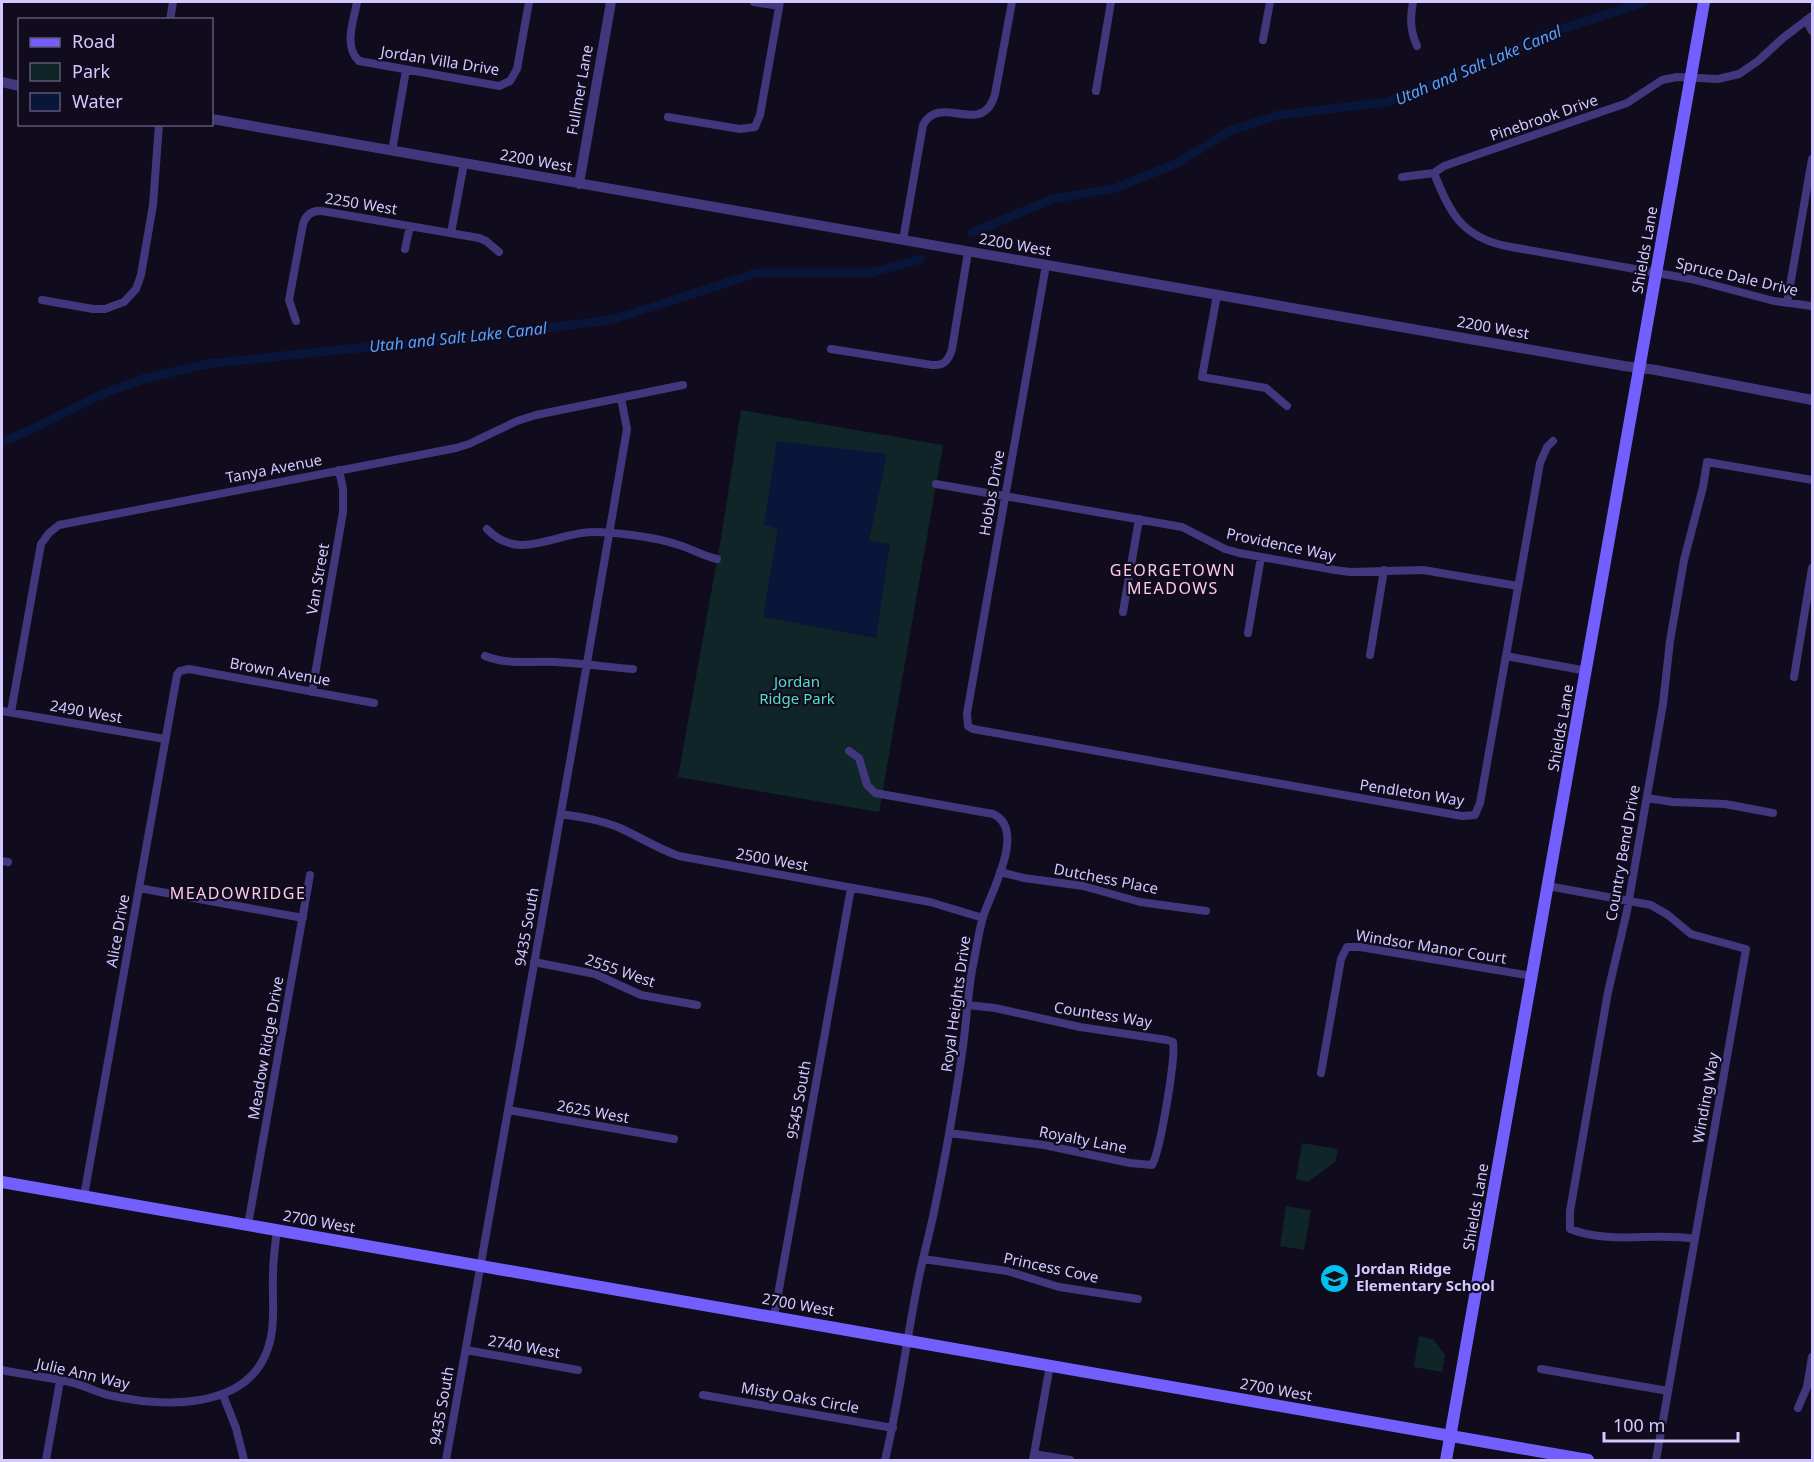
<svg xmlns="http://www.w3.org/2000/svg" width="1814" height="1462" viewBox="0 0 1814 1462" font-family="'Noto Sans',sans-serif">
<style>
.green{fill:#0f2527}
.water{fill:#091539}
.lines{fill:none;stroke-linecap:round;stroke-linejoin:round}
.canal{stroke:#091539;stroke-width:9}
.minor{stroke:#40377c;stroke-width:8}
.tertiary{stroke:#40377c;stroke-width:10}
.secondary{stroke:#735ffe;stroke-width:12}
.labels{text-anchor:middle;stroke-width:4.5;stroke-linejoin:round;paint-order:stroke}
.street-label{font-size:15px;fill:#d3c8ff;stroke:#100c1d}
.park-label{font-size:15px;fill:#55ddc8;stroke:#100c1d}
.poi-label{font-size:15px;font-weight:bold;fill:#d3c8ff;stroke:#100c1d;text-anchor:start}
.water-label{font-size:16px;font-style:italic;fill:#56a0fe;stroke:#100c1d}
.neighbourhood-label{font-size:16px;letter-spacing:1.5px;fill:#ffcae6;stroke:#100c1d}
</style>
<rect width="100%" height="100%" fill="#100c1d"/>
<path class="green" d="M741,410L943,445L879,812L678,777L721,538Z
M1302,1143L1338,1149L1335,1162L1308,1182L1296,1179Z
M1286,1206L1311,1210L1304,1250L1280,1246Z
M1419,1336L1434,1340L1445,1355L1442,1372L1414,1367Z"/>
<path class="water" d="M777,441L887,454L869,541L890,544L876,638L763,617L778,529L764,525Z"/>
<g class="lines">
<path class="canal" d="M972,233L1052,199L1116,188L1180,162L1229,131L1279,115L1388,102L1516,49L1541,36L1644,2
M2,442L28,431L100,395L143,379L207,364L337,350L453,340L611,320L757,273H871L920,259"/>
<path class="minor" d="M357,2C354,20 343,46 359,61L499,86L510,81L517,69L529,2
M754,2L779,6
M1413,2C1410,18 1410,30 1417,46
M170,20L173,2
M1806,20L1812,31
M1263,40L1270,2
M1096,91L1111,2
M668,117L740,129L755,127L760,115L780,2
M392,151L406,70
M1434,173C1449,212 1462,237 1506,246L1691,279L1774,301L1812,306
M1402,177L1434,173L1444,166L1627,103L1662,80L1677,77L1718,79L1739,74L1758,61L1783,38L1812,16
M451,233L464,163
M903,240L923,125C940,92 983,139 995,94L1012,2
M405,249L410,226
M1046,265L967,713L968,726L973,729L1462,816L1475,815L1480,803L1540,463L1547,447L1553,441
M1217,295L1202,377L1266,388L1287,406
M42,300L93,309H105L124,302L136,289L141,275L153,205L159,124
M1787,303L1812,159
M296,321L289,300L303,224C306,215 312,210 322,211L479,238L486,241L499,252
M831,349L932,365C944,366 949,360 952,349L968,252
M936,484L1182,527L1225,549L1239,553L1335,570L1350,572L1423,570L1518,586
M487,529C519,563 557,532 592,532C616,532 655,537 679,545C692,549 703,556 717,559
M1123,612L1139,519
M1248,633L1261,557
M1370,655L1384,570
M485,656C507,665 530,661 554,662C580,663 606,667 633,669
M1506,656L1587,671
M1794,677L1812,568
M312,692L343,512V489L339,470
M2,711L165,739
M11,712L41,544L49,533L59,525L456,448L469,444L517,421L536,415L683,385
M849,751L859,758L867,785L875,793L993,814C1027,829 991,892 983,917C978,934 976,952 972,970C967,1000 966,1030 961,1060C954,1109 945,1158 935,1207C930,1232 923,1257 918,1282C906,1342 899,1402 885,1460
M1647,798L1673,802L1725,804L1773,813
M561,814C581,817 601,820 620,828C640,837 658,849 679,856L930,902L983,918
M2,861L8,862
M1000,872L1024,878L1083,886L1140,902L1206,911
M1548,886L1651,905L1668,915L1691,934L1746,949L1656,1460
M139,888L303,918
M534,962L595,974L641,995L697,1005
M1321,1073L1341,959L1347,947H1360L1532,976
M508,1110L674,1139
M949,1133L1044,1145L1130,1163L1152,1165C1160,1152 1176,1058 1173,1042L1167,1040L1080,1027L995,1008L967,1005
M84,1196L177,675L180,671L189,669L374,703
M248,1225L310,875
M1695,1239C1653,1232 1611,1245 1570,1229V1211L1608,992L1627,911L1663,704L1670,641L1684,560L1703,487L1707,462L1812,480
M923,1259L1007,1271L1059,1287L1138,1299
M774,1317L851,888
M466,1350L578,1370
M1541,1369L1668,1391
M2,1370C25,1375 50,1377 74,1383C85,1386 96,1392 108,1395C161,1407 247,1412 268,1348C276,1325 272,1299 273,1275C273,1260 275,1245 277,1230
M223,1395L236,1428L244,1460
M703,1395L893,1428
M1798,1408L1807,1387L1812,1357
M1034,1454L1070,1460
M46,1460L60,1381
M446,1460L574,739L627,429L621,398
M1033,1460L1050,1365"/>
<path class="tertiary" d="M2,82L20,86
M212,119L1624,366L1656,370L1812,400
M579,184L611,2"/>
<path class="secondary" d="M2,1182L1588,1460
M1446,1460L1704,2"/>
</g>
<defs>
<symbol id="school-disc" viewBox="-11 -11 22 22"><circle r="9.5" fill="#02c1f1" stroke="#100c1d"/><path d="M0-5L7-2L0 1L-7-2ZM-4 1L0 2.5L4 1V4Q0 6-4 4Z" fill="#111"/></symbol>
</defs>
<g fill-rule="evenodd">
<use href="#school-disc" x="1318" y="1262" width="33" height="33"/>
</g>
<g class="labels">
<g class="street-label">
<text transform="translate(440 61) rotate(9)" y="5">Jordan Villa Drive</text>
<text transform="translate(580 90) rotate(-80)" y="5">Fullmer Lane</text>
<text transform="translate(1544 118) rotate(-19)" y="5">Pinebrook Drive</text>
<text transform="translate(536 161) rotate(10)" y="5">2200 West</text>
<text transform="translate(361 204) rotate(9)" y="5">2250 West</text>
<text transform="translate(1015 245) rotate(10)" y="5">2200 West</text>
<text transform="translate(1645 250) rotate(-80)" y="5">Shields Lane</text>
<text transform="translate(1737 277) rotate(13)" y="5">Spruce Dale Drive</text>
<text transform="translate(1493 328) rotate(10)" y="5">2200 West</text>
<text transform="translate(274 469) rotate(-11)" y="5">Tanya Avenue</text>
<text transform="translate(992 493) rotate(-80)" y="5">Hobbs Drive</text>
<text transform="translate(1281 545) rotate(12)" y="5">Providence Way</text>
<text transform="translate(318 579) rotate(-80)" y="5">Van Street</text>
<text transform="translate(280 672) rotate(10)" y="5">Brown Avenue</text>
<text transform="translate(86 712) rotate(10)" y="5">2490 West</text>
<text transform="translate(1561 728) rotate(-80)" y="5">Shields Lane</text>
<text transform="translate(1412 793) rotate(9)" y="5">Pendleton Way</text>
<text transform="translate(1623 853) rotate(-80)" y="5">Country Bend Drive</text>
<text transform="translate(772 860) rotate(10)" y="5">2500 West</text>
<text transform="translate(1106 879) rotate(11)" y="5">Dutchess Place</text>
<text transform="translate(527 927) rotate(-80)" y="5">9435 South</text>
<text transform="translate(118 931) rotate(-80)" y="5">Alice Drive</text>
<text transform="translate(1431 947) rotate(9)" y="5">Windsor Manor Court</text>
<text transform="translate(620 971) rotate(19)" y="5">2555 West</text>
<text transform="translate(956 1004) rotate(-82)" y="5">Royal Heights Drive</text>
<text transform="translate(1103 1015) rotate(9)" y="5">Countess Way</text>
<text transform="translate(266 1048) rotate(-80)" y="5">Meadow Ridge Drive</text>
<text transform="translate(1706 1098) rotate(-80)" y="5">Winding Way</text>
<text transform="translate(799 1100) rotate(-80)" y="5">9545 South</text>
<text transform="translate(593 1112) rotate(10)" y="5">2625 West</text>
<text transform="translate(1083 1140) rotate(11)" y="5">Royalty Lane</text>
<text transform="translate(1476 1207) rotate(-80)" y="5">Shields Lane</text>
<text transform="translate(319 1222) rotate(10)" y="5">2700 West</text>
<text transform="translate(1051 1268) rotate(12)" y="5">Princess Cove</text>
<text transform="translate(798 1305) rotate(10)" y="5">2700 West</text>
<text transform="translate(524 1347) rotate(10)" y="5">2740 West</text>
<text transform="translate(83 1374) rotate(13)" y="5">Julie Ann Way</text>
<text transform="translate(1276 1390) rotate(10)" y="5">2700 West</text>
<text transform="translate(800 1398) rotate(10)" y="5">Misty Oaks Circle</text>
<text transform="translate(442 1406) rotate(-80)" y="5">9435 South</text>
</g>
<g class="park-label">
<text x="797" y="687">Jordan<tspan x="797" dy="17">Ridge Park</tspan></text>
</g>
<g class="poi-label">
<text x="1356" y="1274">Jordan Ridge<tspan x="1356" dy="17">Elementary School</tspan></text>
</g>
<g class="water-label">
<text transform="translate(1478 65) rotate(-23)" y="6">Utah and Salt Lake Canal</text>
<text transform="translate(458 337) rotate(-6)" y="6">Utah and Salt Lake Canal</text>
</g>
<g class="neighbourhood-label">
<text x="1173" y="576">GEORGETOWN<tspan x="1173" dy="18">MEADOWS</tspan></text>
<text x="238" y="899">MEADOWRIDGE</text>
</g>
</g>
<rect width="1814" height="1462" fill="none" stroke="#d3c8ff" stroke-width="6"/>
<rect x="18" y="18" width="195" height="108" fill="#100c1d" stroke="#5e5777" stroke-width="1.5"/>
<rect x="30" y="38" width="30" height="9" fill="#735ffe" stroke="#5e5777" stroke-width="1.5"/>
<text x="72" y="48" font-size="18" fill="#d3c8ff">Road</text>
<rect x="30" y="63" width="30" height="18" fill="#0f2527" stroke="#5e5777" stroke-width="1.5"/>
<text x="72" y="78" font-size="18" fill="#d3c8ff">Park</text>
<rect x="30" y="93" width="30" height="18" fill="#091539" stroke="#5e5777" stroke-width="1.5"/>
<text x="72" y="108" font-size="18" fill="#d3c8ff">Water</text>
<path d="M1604 1432v9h134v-9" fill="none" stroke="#d3c8ff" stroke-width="3"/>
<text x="1613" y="1432" font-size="18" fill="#d3c8ff" stroke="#100c1d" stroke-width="4.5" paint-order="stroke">100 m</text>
</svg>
